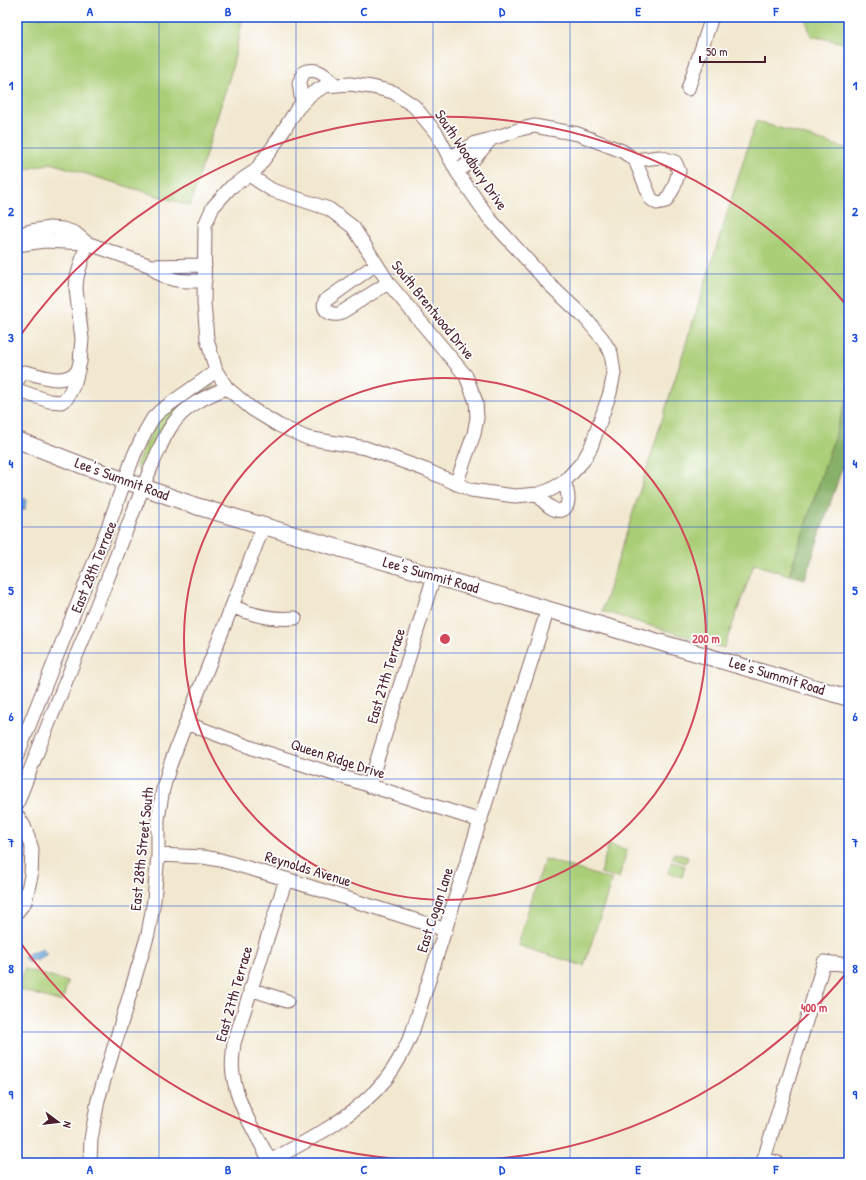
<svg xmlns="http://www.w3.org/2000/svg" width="866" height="1180" viewBox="0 0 866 1180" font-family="'Patrick Hand',sans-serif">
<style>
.green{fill:#aace77;stroke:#7a7651}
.forest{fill:#87b168;stroke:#68684a}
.water{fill:#66a2d7;stroke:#586081}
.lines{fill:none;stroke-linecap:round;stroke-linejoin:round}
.minor-casing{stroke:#856565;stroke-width:15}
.major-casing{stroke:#856565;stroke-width:18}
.minor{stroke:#fff;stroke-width:13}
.major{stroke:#fff;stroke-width:16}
.grid{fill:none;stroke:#1d4ed8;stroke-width:1;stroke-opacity:0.55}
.ring{fill:none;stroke:#d1495b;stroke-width:2}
.labels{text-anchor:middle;stroke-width:3.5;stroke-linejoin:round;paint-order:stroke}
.street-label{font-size:15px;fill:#4a1f2b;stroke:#fff}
.centre{fill:#d1495b;stroke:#fff;stroke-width:2}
.ring-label{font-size:12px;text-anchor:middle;font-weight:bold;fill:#d1495b;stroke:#fff;stroke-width:3.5;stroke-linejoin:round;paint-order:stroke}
.neatline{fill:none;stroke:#1d4ed8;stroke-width:1.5}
.grid-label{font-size:13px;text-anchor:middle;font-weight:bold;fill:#1d4ed8}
</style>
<rect width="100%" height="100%" fill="#fff"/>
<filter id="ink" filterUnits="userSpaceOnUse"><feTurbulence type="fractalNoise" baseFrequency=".025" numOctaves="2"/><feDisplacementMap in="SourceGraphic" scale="8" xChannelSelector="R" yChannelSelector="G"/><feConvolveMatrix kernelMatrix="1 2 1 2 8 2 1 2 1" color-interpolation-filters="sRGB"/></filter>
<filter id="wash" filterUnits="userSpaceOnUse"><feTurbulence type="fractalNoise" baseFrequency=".012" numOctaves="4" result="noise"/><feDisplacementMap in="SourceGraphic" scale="16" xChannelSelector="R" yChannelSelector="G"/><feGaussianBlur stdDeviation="0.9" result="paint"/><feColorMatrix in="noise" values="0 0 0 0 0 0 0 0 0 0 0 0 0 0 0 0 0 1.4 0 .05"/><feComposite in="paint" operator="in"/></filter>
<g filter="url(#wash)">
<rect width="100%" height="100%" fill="#f2e8d0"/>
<path class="green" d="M17,17H243L232,69L190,206L51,163L17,172Z
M805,17H849V44L811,36Z
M756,121L849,149V393L789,575L754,564L724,648L602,611Z
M210,384H213V387L181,410L143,472C138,471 136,469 136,464L156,424L166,414Z
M849,447V471L842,468Z
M609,844L627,850L619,878L600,873Z
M674,853L688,857L686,863L672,859Z
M545,859L612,880L584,966L517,945Z
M671,862L685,866L682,877L668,873Z
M24,969L68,982L62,1002L18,989Z"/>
<path class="forest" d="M849,393V447L805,579L789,575Z"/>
<path class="water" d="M17,497L26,499L25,510L17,511Z
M42,948L47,954L36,961L34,959L28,963L24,957L34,950L36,952Z"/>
</g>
<g filter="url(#ink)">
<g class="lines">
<defs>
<path id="minor" d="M350,84L372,87L393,92L414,106L437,134L457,172L489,218L549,284L585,318L602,338L611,353L614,373L610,393L591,447L583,461L564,482L550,490L538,494L515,496L471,490L426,470L366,448L307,438L278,425L252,409L227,388L216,371L207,339L204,303L205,225L213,207L231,187L255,171L273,147L297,109L311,94L325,86Z
M688,89L712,17
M302,103L299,83L304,72C319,67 325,76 336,85
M449,158L476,143L491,139L521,129L534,126L578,134L622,151L635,160L651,199L657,203L666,201L674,187L679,171L675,162L660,157L635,160
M457,172L475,158L491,139
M249,175L272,190L329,209L353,227L390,285L466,376L476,402L477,418L474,434L456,484
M17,235L31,231L50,228L63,229L75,233L87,243L151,266L205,265
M17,245L44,241L87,243
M376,264L325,301C322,310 329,315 339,314L388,283
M151,266C166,283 184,281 205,281
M17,381L22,373L25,372C44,376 61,386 78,371
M17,388V390L49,401L61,402L67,398L75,382L80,362L82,339L76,289L77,277L87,243
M538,494C556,521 577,513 564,482
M232,606C253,616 272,620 295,618
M186,723L258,750L481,821
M17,756L107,530L134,455L146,430L153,418L160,411L216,371
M369,786L434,576
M17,804C47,725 80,648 111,570C125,534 138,498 153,463C159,450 164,436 172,425C185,406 206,396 227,388
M17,815L24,826L32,849L31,876L25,902L17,912
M158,855L203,857L220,860L286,879L446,930
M250,989L287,1001
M90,1163L91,1139L98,1100L148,934L154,900L158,855V819L163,789L170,765L186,723L264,525
M266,1163C309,1140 355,1117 386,1079C397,1065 405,1049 412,1033L548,609
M271,1163C257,1135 237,1106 233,1074C231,1064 233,1053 234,1043L286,879
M778,1163L764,1159L824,962L849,965"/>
<path id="major" d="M17,440L84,466L196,506L849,698"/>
</defs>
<use href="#minor" class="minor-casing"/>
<use href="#major" class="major-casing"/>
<use href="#minor" class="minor"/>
<use href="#major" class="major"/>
</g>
</g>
<path class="grid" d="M159,17V1163M296,17V1163M433,17V1163M570,17V1163M707,17V1163M17,148H849M17,274H849M17,401H849M17,527H849M17,653H849M17,779H849M17,906H849M17,1032H849"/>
<g class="ring">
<circle cx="445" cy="639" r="261"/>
<path d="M848 971A522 522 0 0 1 17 938M17 340A522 522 0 0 1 848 307"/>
</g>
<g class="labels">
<g class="street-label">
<text transform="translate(471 160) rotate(56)" y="5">South Woodbury Drive</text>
<text transform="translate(433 310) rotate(51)" y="5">South Brentwood Drive</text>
<text transform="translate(122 479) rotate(20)" y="5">Lee's Summit Road</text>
<text transform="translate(94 567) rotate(-68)" y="5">East 28th Terrace</text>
<text transform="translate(431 575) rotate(16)" y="5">Lee's Summit Road</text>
<text transform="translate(386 676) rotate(-73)" y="5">East 27th Terrace</text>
<text transform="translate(777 676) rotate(17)" y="5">Lee's Summit Road</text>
<text transform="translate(338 759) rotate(18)" y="5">Queen Ridge Drive</text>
<text transform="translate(142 849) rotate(-84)" y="5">East 28th Street South</text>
<text transform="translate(308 869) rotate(17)" y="5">Reynolds Avenue</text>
<text transform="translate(435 910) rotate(-72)" y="5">East Cogan Lane</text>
<text transform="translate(234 994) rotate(-74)" y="5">East 27th Terrace</text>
</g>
</g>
<circle cx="445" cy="639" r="6" class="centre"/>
<g class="ring-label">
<text x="706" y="643">200 m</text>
<text x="814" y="1012">400 m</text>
</g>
<rect width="866" height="1180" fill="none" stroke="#fff" stroke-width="44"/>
<g transform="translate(58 1122) rotate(105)" stroke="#ffffff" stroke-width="3" paint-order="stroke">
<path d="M0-3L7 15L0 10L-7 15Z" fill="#4a1f2b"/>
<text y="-6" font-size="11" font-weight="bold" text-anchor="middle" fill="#4a1f2b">N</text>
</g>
<path d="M700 56v6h65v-6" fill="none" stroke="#4a1f2b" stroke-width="2"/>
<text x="706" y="56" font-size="12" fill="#4a1f2b" stroke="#ffffff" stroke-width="3" paint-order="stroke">50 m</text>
<rect x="22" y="22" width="822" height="1136" class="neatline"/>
<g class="grid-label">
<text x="90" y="16">A</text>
<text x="228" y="16">B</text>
<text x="364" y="16">C</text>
<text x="502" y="16">D</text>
<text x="638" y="16">E</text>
<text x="776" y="16">F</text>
<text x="11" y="90">1</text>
<text x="855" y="90">1</text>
<text x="11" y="216">2</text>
<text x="855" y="216">2</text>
<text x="11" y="342">3</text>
<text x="855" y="342">3</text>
<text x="11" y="468">4</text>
<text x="855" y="468">4</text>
<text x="11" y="595">5</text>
<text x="855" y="595">5</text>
<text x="11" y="721">6</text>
<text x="855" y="721">6</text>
<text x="11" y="847">7</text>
<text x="855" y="847">7</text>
<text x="11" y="973">8</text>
<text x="855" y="973">8</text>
<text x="11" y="1099">9</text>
<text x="855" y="1099">9</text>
<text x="90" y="1174">A</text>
<text x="228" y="1174">B</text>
<text x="364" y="1174">C</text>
<text x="502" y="1174">D</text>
<text x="638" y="1174">E</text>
<text x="776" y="1174">F</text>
</g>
</svg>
